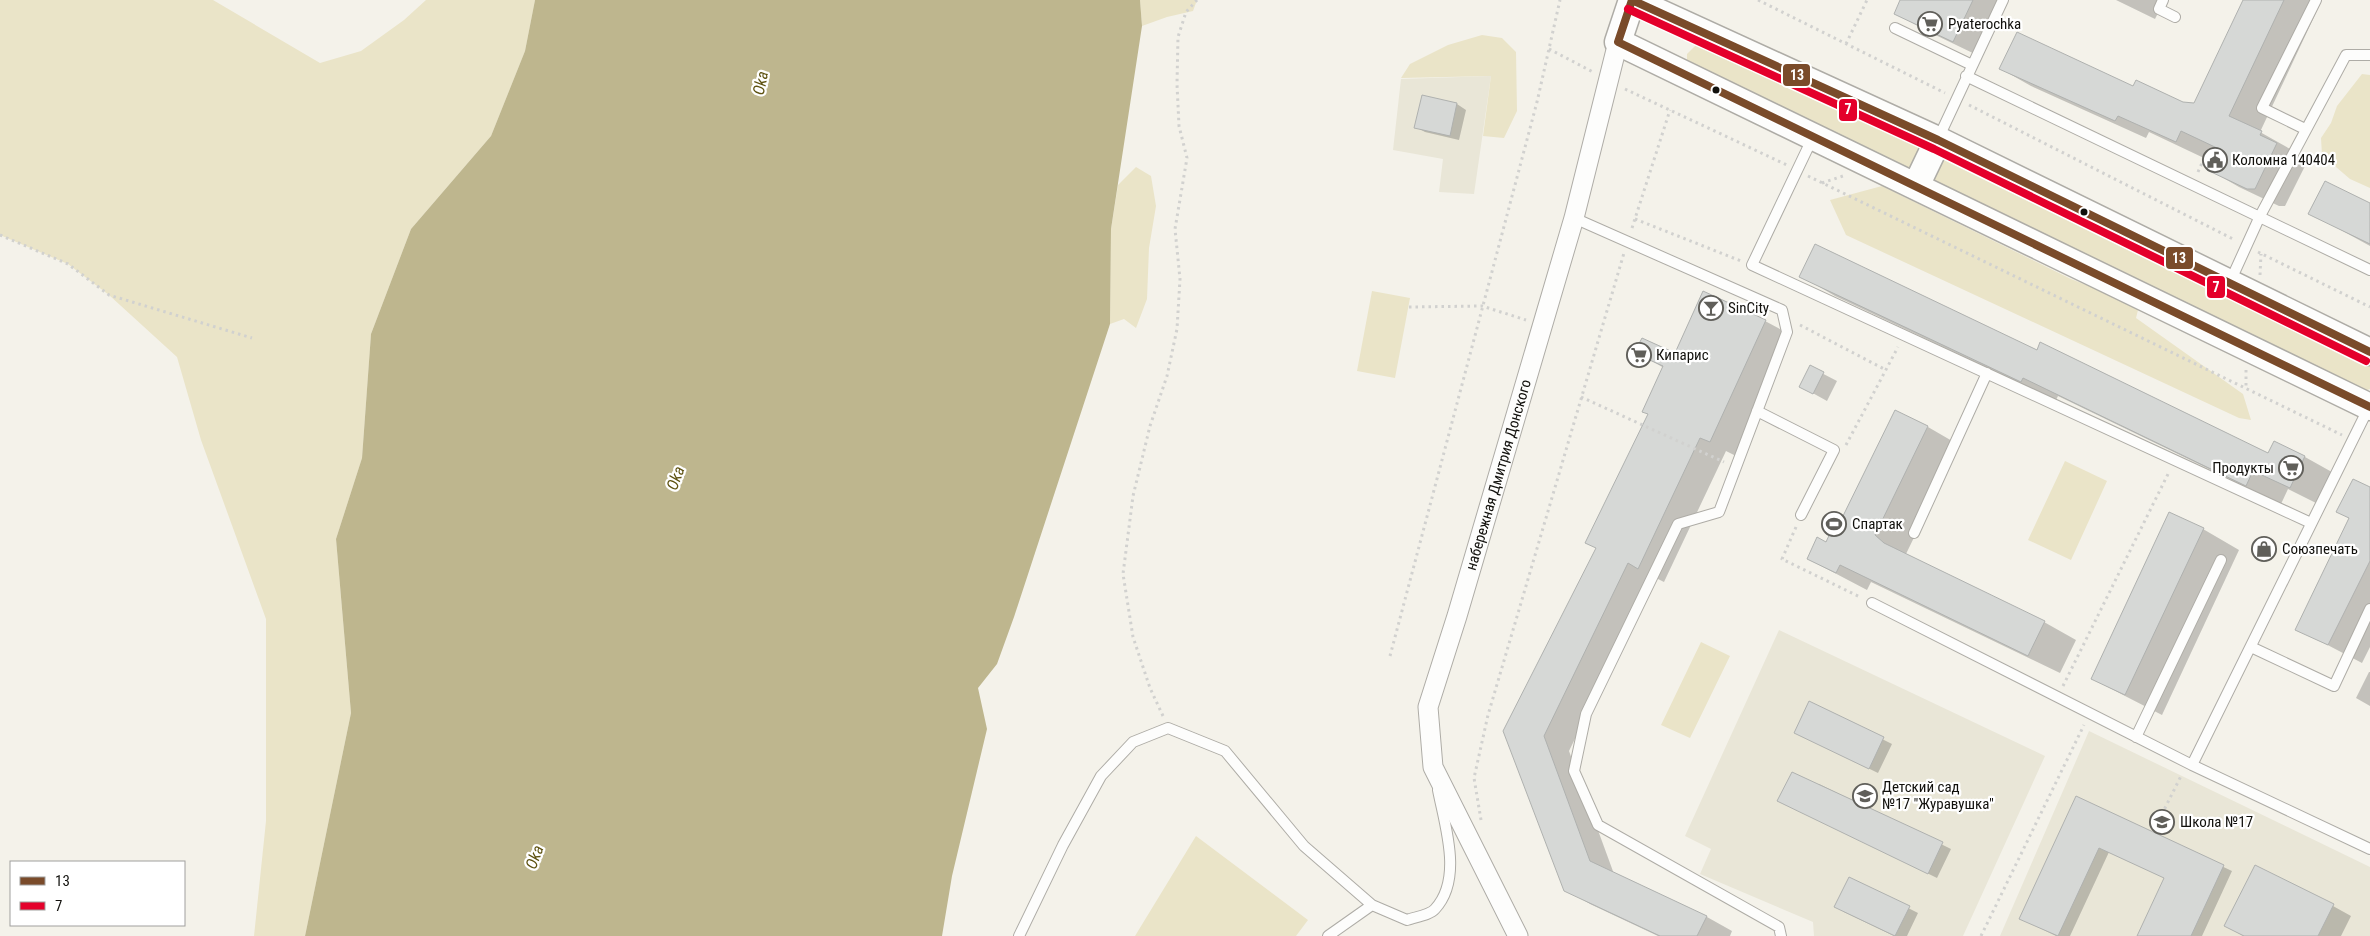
<svg xmlns="http://www.w3.org/2000/svg" width="2370" height="936" viewBox="0 0 2370 936" font-family="'Roboto Condensed',sans-serif">
<style>
.built{fill:#e9e6d7}
.green{fill:#eae4c8}
.water{fill:#beb68e}
.shadow{fill:#0003}
.building{fill:#d6d8d6;stroke:#afb1af}
.lines{fill:none;stroke-linecap:round;stroke-linejoin:round}
.lane-casing{stroke:#aeaca6;stroke-width:12}
.street-casing{stroke:#aeaca6;stroke-width:21}
.secondary-casing{stroke:#aeaca6;stroke-width:29}
.path{stroke:#d1d1cf;stroke-width:3;stroke-dasharray:2.5 4;stroke-linecap:butt}
.lane{stroke:#fdfdfc;stroke-width:10}
.street{stroke:#fdfdfc;stroke-width:19}
.secondary{stroke:#fdfdfc;stroke-width:26}
.bus-1-casing{stroke:#fff;stroke-width:11}
.bus-2-casing{stroke:#fff;stroke-width:11}
.bus-1{stroke:#7a4b2a;stroke-width:8}
.bus-2{stroke:#e4002b;stroke-width:8}
.bus-dot{fill:#11100c;stroke:#fff;stroke-width:2}
.labels{text-anchor:middle;stroke-width:4.5;stroke-linejoin:round;paint-order:stroke}
.poi-label{font-size:15px;fill:#11100c;stroke:#fff;text-anchor:start}
.street-label{font-size:15px;fill:#11100c;stroke:#fff}
.water-label{font-size:16px;font-style:italic;fill:#5e5211;stroke:#fff}
.line-badge{stroke:#fff;stroke-width:2}
.badge-label{font-size:14px;text-anchor:middle;font-weight:bold;fill:#fff}
</style>
<rect width="100%" height="100%" fill="#f4f2ea"/>
<path class="built" d="M1491,76L1474,194L1439,192L1443,159L1393,150L1401,79Z
M1779,630L2045,756L1963,936H1814L1813,922L1700,874L1711,849L1685,836Z
M2089,731L2370,867V936H2000Z"/>
<path class="green" d="M0,0H213L320,63L361,51L404,20L426,0H535L525,51L491,136L411,229L371,334L362,458L336,539L351,713L305,936H254L266,821V619L201,440L177,357L109,295L68,264L0,235Z
M1140,0H1197L1193,11L1167,17L1142,26Z
M1482,35L1502,38L1516,52L1517,111L1504,138L1483,136L1491,76L1401,78L1410,64L1448,45Z
M1700,45L1917,145L1920,150L1913,172L1687,64V54L1695,46Z
M2362,74L2370,75V188L2350,179L2322,155L2321,138L2331,123L2337,106Z
M1941,153L2370,361V389L2365,391L1931,181Z
M1136,167L1151,176L1156,206L1149,248L1147,299L1136,328L1124,319L1110,324L1111,229L1118,185Z
M1882,186L2071,279L2139,306L2136,318L2243,394L2251,420L2239,418L1846,235L1830,200Z
M1372,291L1410,298L1395,378L1357,371Z
M2065,461L2107,481L2071,560L2028,540Z
M1701,642L1730,656L1690,738L1661,725Z
M1196,836L1308,920L1296,936H1135Z"/>
<path class="water" d="M535,0H1140L1142,26L1111,229L1110,324L1014,617L997,664L978,688L987,729L952,876L942,936H305L351,713L336,539L362,458L371,334L411,229L491,136L525,51Z"/>
<path class="shadow" d="M1902,0H2003L1981,57L1923,29L1895,13Z
M2116,0H2162L2164,1L2155,19Z
M2244,0H2322L2260,132L2292,150L2290,152L2307,162L2285,206H2279L2239,187L2208,169L2217,150L2212,148L2206,159L2149,132L2146,138L2031,86L2001,69L2134,88L2182,104H2195Z
M1422,97L1457,104L1466,110L1459,140L1425,132L1416,127Z
M2370,204V246L2310,213Z
M1801,276L2037,351L2269,455L2305,457L2339,476L2324,507L2288,489L2281,504L2058,396L2056,400L1835,296Z
M1765,321L1791,335L1736,456L1726,451L1664,582L1654,577L1569,751L1614,874L1707,917L1732,931L1730,936H1658L1590,904L1564,888L1504,731L1598,549L1649,414L1664,368L1636,352L1676,354Z
M1810,367L1837,381L1827,401L1800,386Z
M1928,427L1959,445L1906,554L2044,622L2076,640L2060,673L1871,582L1867,590L1808,559L1827,543L1843,520Z
M2370,488V647L2362,663L2297,629L2350,519L2338,512Z
M2203,529L2239,550L2162,715L2092,679Z
M2369,672H2370V706L2356,698Z
M1810,703L1892,744L1878,773L1804,737Z
M1819,784L1951,849L1937,878L1788,805Z
M2076,798L2232,871L2202,936H2138L2165,878L2109,852L2070,936H2056L2020,918Z
M1849,878L1918,913L1907,936H1894L1844,912Z
M2333,906L2351,916L2341,936H2243L2226,926Z"/>
<path class="building" d="M1900,0H1973L1953,42L1894,14Z
M2243,0H2284L2229,116L2262,131L2260,135L2277,143L2255,189H2247L2207,170L2217,148L2181,131L2176,142L2118,116L2115,121L1999,69L2017,32L2133,86L2136,80L2183,102L2194,103Z
M1422,95L1457,103L1450,136L1414,128Z
M2325,181L2370,203V244L2308,214Z
M1815,244L2037,350L2040,342L2268,453L2274,441L2305,456L2290,488L2253,471L2246,486L2023,378L2021,382L1799,277Z
M1703,291L1766,320L1710,442L1700,438L1638,569L1628,563L1544,736L1590,861L1707,916L1697,936H1660L1564,891L1503,731L1596,548L1585,543L1648,414L1642,412L1663,366L1634,353L1642,338L1675,353Z
M1810,365L1824,372L1813,394L1799,387Z
M1895,410L1928,426L1875,535L1884,543L2045,621L2028,656L1840,565L1836,573L1807,559L1817,537L1826,542L1838,516L1842,518Z
M2353,479L2370,487V561L2328,645L2295,630L2349,518L2336,512Z
M2169,512L2204,528L2125,695L2091,679Z
M1809,701L1884,737L1869,769L1794,733Z
M1792,772L1943,842L1928,874L1777,801Z
M2076,796L2224,865L2191,936H2137L2164,878L2099,848L2058,936L2019,919Z
M2255,865L2334,904L2318,936H2244L2224,926Z
M1849,877L1910,906L1895,936L1834,907Z"/>
<g class="lines">
<defs>
<path id="lane" d="M2163,0L2159,9L2175,17
M1895,28L1972,65
M1966,76L2370,270
M2305,129L2262,108L2316,0
M1813,137L1752,265L2311,523
M1938,139L2003,0
M1574,218L1782,310L1787,332L1719,512L1678,524L1586,714L1574,771L1598,825L1779,927L1781,936
M2230,282L2260,216L2346,55H2370
M2369,407L2192,765L2370,849
M1757,411L1834,450L1801,515
M1914,533L1987,373
M1872,603L2192,765
M2251,647L2334,686L2370,609
M2136,737L2221,560
M1372,905L1407,920C1415,917 1430,915 1435,909C1463,879 1445,826 1438,790
M1019,936L1063,845L1101,776L1133,742L1168,728L1225,751L1304,846L1372,905L1328,936"/>
<g id="street">
<path id="s1" d="M1518,936L1433,767L1428,707L1457,616L1574,218L1618,42"/>
</g>
<path id="secondary" d="M1632,0L1618,42L2370,407
M1632,0L1938,140L2370,352
M1916,186L1938,140"/>
</defs>
<use href="#lane" class="lane-casing"/>
<use href="#street" class="street-casing"/>
<use href="#secondary" class="secondary-casing"/>
<path class="path" d="M1758,0L1945,93
M1846,44L1867,0
M1549,49L1593,72
M1625,89L1787,165
M1969,105L2235,240
M2198,172L2205,156L2212,159
M1808,176L2342,435
M1822,183L1843,176
M1635,219L1741,261
M1632,228L1670,110
M0,235L68,264L109,295L252,338
M2258,252L2370,307
M2260,275L2261,254
M1409,307L1482,306L1526,320
M1800,325L1886,370
M2246,370V387
M1581,397L1724,462
M1846,445L1898,347
M1796,527L1782,559L1860,597
M1390,656L1537,102L1560,0
M2063,686L2169,472
M1163,716L1150,688L1133,637L1123,574L1133,496L1150,426L1167,376L1177,329L1180,279L1175,229L1187,158L1179,126L1177,84L1178,37L1186,12L1197,0
M1481,820L1474,778L1488,715L1624,253
M2153,832L2182,774
M1981,936L2084,725"/>
<use href="#lane" class="lane"/>
<use href="#street" class="street"/>
<use href="#secondary" class="secondary"/>
<defs>
<path id="bus-1" d="M2370,352L1938,140L1632,0L1618,42L2370,407"/>
<path id="bus-2" d="M1628,9L1934,149L2366,361"/>
</defs>
<use href="#bus-1" class="bus-1-casing"/>
<use href="#bus-2" class="bus-2-casing"/>
<use href="#bus-1" class="bus-1"/>
<use href="#bus-2" class="bus-2"/>
</g>
<defs>
<symbol id="supermarket-ring" viewBox="-11 -11 22 22"><circle r="9.5" fill="#fff" stroke="#605f5a" stroke-width="1.5"/><path d="M-6-5.5h2.5l.6 2H6L4.5 2H-2.5L-4.4-4H-6ZM-1.5 3.2a1.3 1.3 0 1 0 .1 0ZM3 3.2a1.3 1.3 0 1 0 .1 0Z" fill="#605f5a"/></symbol>
<symbol id="civic-ring" viewBox="-11 -11 22 22"><circle r="9.5" fill="#fff" stroke="#605f5a" stroke-width="1.5"/><path d="M-.6-6.5H3V-4.5H.6V-3L4-1V1h2V6H-6V1h2V-1L-.6-3ZM-1.2 2.5V6h2.4V2.5Z" fill="#605f5a"/></symbol>
<symbol id="bar-ring" viewBox="-11 -11 22 22"><circle r="9.5" fill="#fff" stroke="#605f5a" stroke-width="1.5"/><path d="M-6-5H6L.8 .8V4.5H3.5V6h-7V4.5H-.8V.8Z" fill="#605f5a"/></symbol>
<symbol id="stadium-ring" viewBox="-11 -11 22 22"><circle r="9.5" fill="#fff" stroke="#605f5a" stroke-width="1.5"/><path d="M0-5a6.5 5 0 1 0 0 10a6.5 5 0 1 0 0-10ZM-3.5-1.8h7v3.6h-7Z" fill="#605f5a"/></symbol>
<symbol id="shop-ring" viewBox="-11 -11 22 22"><circle r="9.5" fill="#fff" stroke="#605f5a" stroke-width="1.5"/><path d="M-5-2.5h2.3a2.7 3.5 0 0 1 5.4 0H5L5.5 6h-11ZM-1.5-2.5h3a1.5 2.3 0 0 0-3 0Z" fill="#605f5a"/></symbol>
<symbol id="school-ring" viewBox="-11 -11 22 22"><circle r="9.5" fill="#fff" stroke="#605f5a" stroke-width="1.5"/><path d="M0-5L7-2L0 1L-7-2ZM-4 1L0 2.5L4 1V4Q0 6-4 4Z" fill="#605f5a"/></symbol>
</defs>
<g fill-rule="evenodd">
<use href="#supermarket-ring" x="1916" y="10" width="28" height="28"/>
<use href="#civic-ring" x="2201" y="146" width="28" height="28"/>
<use href="#bar-ring" x="1697" y="294" width="28" height="28"/>
<use href="#supermarket-ring" x="1625" y="341" width="28" height="28"/>
<use href="#supermarket-ring" x="2277" y="454" width="28" height="28"/>
<use href="#stadium-ring" x="1820" y="510" width="28" height="28"/>
<use href="#shop-ring" x="2250" y="535" width="28" height="28"/>
<use href="#school-ring" x="1851" y="782" width="28" height="28"/>
<use href="#school-ring" x="2148" y="808" width="28" height="28"/>
</g>
<g class="bus-dot">
<circle cx="1716" cy="90" r="4.5"/>
<circle cx="2084" cy="212" r="4.5"/>
</g>
<g class="labels">
<g class="poi-label">
<text x="1948" y="29">Pyaterochka</text>
<text x="2232" y="165">Коломна 140404</text>
<text x="1728" y="313">SinCity</text>
<text x="1656" y="360">Кипарис</text>
<text x="2274" y="473" text-anchor="end">Продукты</text>
<text x="1852" y="529">Спартак</text>
<text x="2282" y="554">Союзпечать</text>
<text x="1882" y="792">Детский сад<tspan x="1882" dy="17">№17 "Журавушка"</tspan></text>
<text x="2180" y="827">Школа №17</text>
</g>
<g class="street-label">
<text dy="5" stroke="none"><textPath href="#s1" startOffset="492">набережная Дмитрия Донского</textPath></text>
</g>
<g class="water-label">
<text transform="translate(760 83) rotate(-79)" y="6">Oka</text>
<text transform="translate(675 478) rotate(-70)" y="6">Oka</text>
<text transform="translate(534 857) rotate(-70)" y="6">Oka</text>
</g>
</g>
<g class="line-badge">
<rect x="1782" y="63" width="29" height="24" rx="5" fill="#7a4b2a"/>
<rect x="1838" y="98" width="20" height="24" rx="5" fill="#e4002b"/>
<rect x="2165" y="246" width="29" height="24" rx="5" fill="#7a4b2a"/>
<rect x="2206" y="275" width="20" height="24" rx="5" fill="#e4002b"/>
</g>
<g class="badge-label">
<text x="1797" y="80">13</text>
<text x="1848" y="114">7</text>
<text x="2179" y="263">13</text>
<text x="2216" y="292">7</text>
</g>
<rect x="10" y="861" width="175" height="65" fill="#ffffff" stroke="#a09f9e"/>
<rect x="20" y="877" width="25" height="8" fill="#7a4b2a" stroke="#a09f9e"/>
<text x="55" y="886" font-size="15" fill="#11100c">13</text>
<rect x="20" y="902" width="25" height="8" fill="#e4002b" stroke="#a09f9e"/>
<text x="55" y="911" font-size="15" fill="#11100c">7</text>
</svg>
